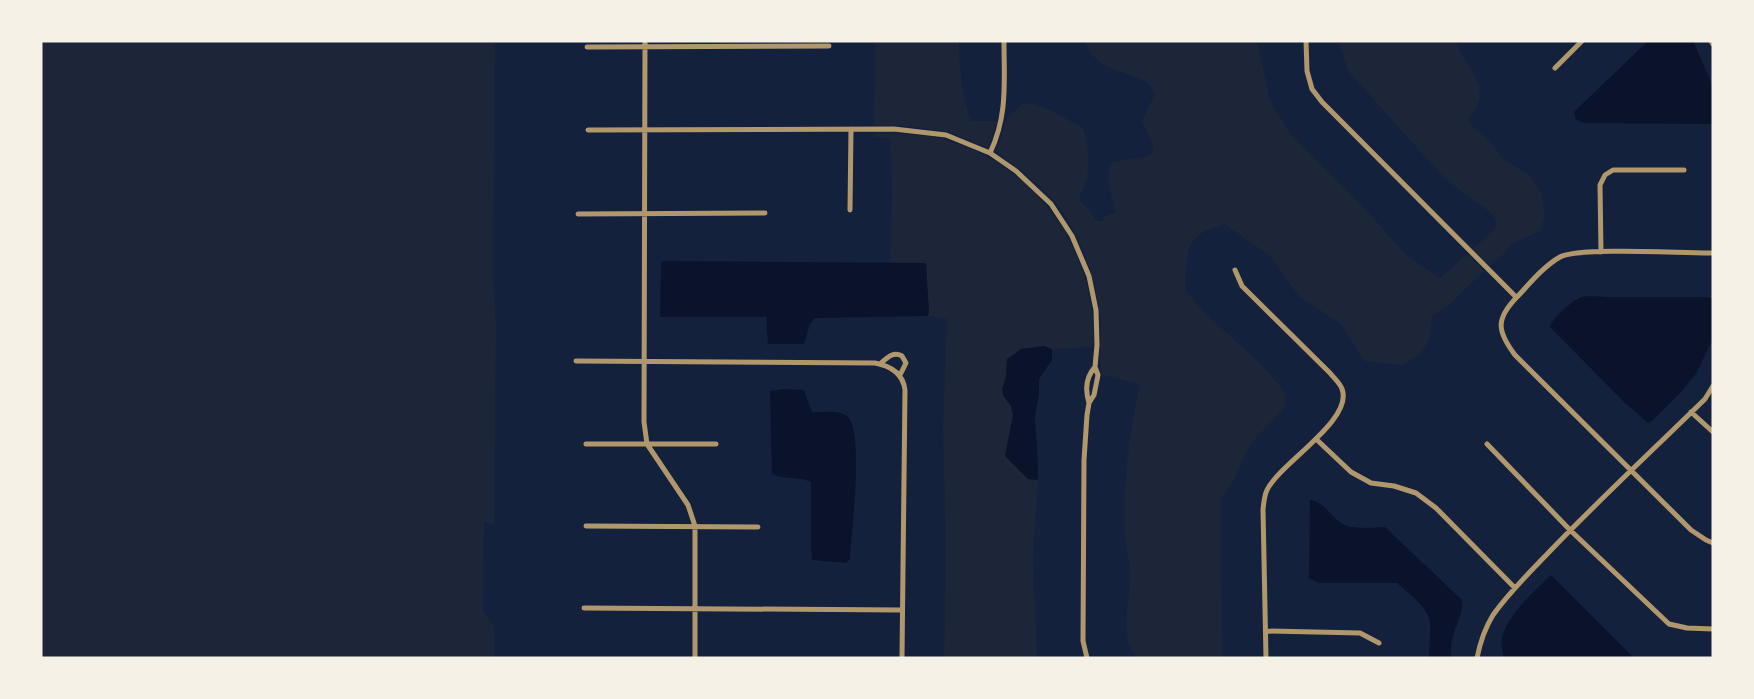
<svg xmlns="http://www.w3.org/2000/svg" width="1754" height="699" viewBox="0 0 1754 699" font-family="'Sofia Sans Condensed',sans-serif">
<style>
.green{fill:#1d2539}
.water{fill:#0b132b}
.lines{fill:none;stroke-linecap:round;stroke-linejoin:round}
.minor{stroke:#b1986c;stroke-width:5}
</style>
<rect width="100%" height="100%" fill="#14213d"/>
<path class="green" d="M41,41H495L493,274L496,325L494,525L484,521L483,610L494,627V658H41Z
M875,41H959C959,68 962,96 971,121H998L988,148L946,131L894,125H874Z
M1085,41H1257L1270,101L1290,133L1360,203L1406,255L1440,278L1467,254L1484,271L1450,304L1432,316L1429,339L1421,354L1402,365L1364,361L1342,325L1299,296L1269,255L1224,224C1217,227 1205,230 1199,235C1183,247 1187,274 1186,291L1205,313L1263,366L1285,392V408L1251,443L1231,485L1221,499L1222,658H1137C1117,637 1132,599 1130,573C1130,559 1125,546 1125,532C1123,482 1129,433 1140,384L1102,375C1098,354 1103,330 1099,308C1094,273 1077,226 1053,200C1036,181 1016,166 995,151L1001,138L1006,118L1023,104H1034L1050,110L1083,128C1088,142 1090,162 1087,177C1085,184 1081,192 1079,200L1091,212L1096,221H1103V218L1111,214L1116,213C1112,195 1105,180 1111,162L1144,157L1151,154L1154,147L1142,122L1155,93L1146,81L1103,65L1092,55Z
M1338,41H1457C1460,61 1485,78 1479,101C1477,107 1472,113 1469,118L1471,125L1490,141L1504,160L1529,175L1541,192L1545,215L1541,231L1512,244L1502,256L1490,266L1473,249L1497,226L1494,215L1445,179L1427,159L1348,71Z
M874,134C893,134 927,134 946,140C1037,166 1098,253 1093,347L1052,349L1044,346L1007,360L1006,377L1002,389L1004,397L1011,406L1013,415L1005,456L1028,479L1038,480L1033,558L1037,658H944L946,550L943,425L947,319L927,316L929,313L926,264L924,263H890L892,193L890,138L874,137Z"/>
<path class="water" d="M1648,41H1693L1694,43L1709,77L1713,91V124L1585,123L1576,120L1574,112Z
M664,261L924,263L926,264L929,313L927,316L815,318L810,324L804,344H768L766,317H660L661,262Z
M1607,297H1708L1713,299V339L1703,359L1696,374L1681,392L1652,421L1648,423L1624,402L1550,327C1551,319 1571,302 1579,298C1586,295 1599,297 1607,297Z
M1044,346L1052,349V360L1039,379V394L1035,416L1038,466V480L1028,479L1005,456L1013,415L1011,406L1004,397L1002,389L1006,377L1007,359L1021,349Z
M784,389L804,390L812,412C822,412 839,410 847,416C865,432 851,533 850,559L846,563L812,560L811,549V482C799,476 785,480 772,474L770,391Z
M1310,500C1324,501 1332,519 1345,525C1353,529 1375,528 1385,527L1462,600C1464,621 1447,633 1452,658H1429C1429,646 1431,633 1430,622C1428,607 1408,593 1397,583H1319L1309,578Z
M1551,575L1634,658H1504C1502,650 1500,642 1503,634C1511,612 1534,591 1551,575Z"/>
<g class="lines">
<path class="minor" d="M645,41L644,422L647,444L688,505L695,526V658
M1306,41L1307,71L1312,89L1322,102L1516,297
M1711,41L1713,44
M587,47L829,46
M1555,68L1582,41
M588,130L894,129L946,135L990,153L1016,171L1051,204L1072,236L1089,276L1096,310L1097,345L1095,367L1098,375L1094,395L1089,403L1087,415L1084,460L1083,641L1087,658
M990,153C1008,115 1004,82 1004,41
M850,210L851,129
M578,214L765,213
M1601,252L1600,185L1605,175L1613,170H1684
M1713,253C1686,253 1577,247 1560,257C1544,266 1530,283 1518,296C1495,319 1497,331 1515,355L1691,530L1706,540L1713,543
M1235,270L1242,286L1330,373C1334,378 1340,383 1342,389C1354,420 1279,464 1267,490C1264,496 1264,503 1263,509L1266,658
M576,361L875,363C891,366 903,373 905,390L902,658
M880,364C887,358 893,351 902,356L906,363L900,375
M1089,403C1085,390 1085,378 1095,367
M1691,412L1713,432
M1316,439L1351,472L1371,483L1394,486L1416,493L1436,508L1515,588
M586,444H716
M1487,444L1570,530L1669,624L1687,628L1713,629
M586,526L758,527
M584,608L902,610
M1266,631L1360,633L1379,643
M1477,658C1480,643 1485,628 1493,615C1510,591 1532,570 1552,549C1601,498 1654,449 1705,399L1713,386"/>
</g>
<rect width="1754" height="699" fill="none" stroke="#f6f1e7" stroke-width="85"/>
</svg>
